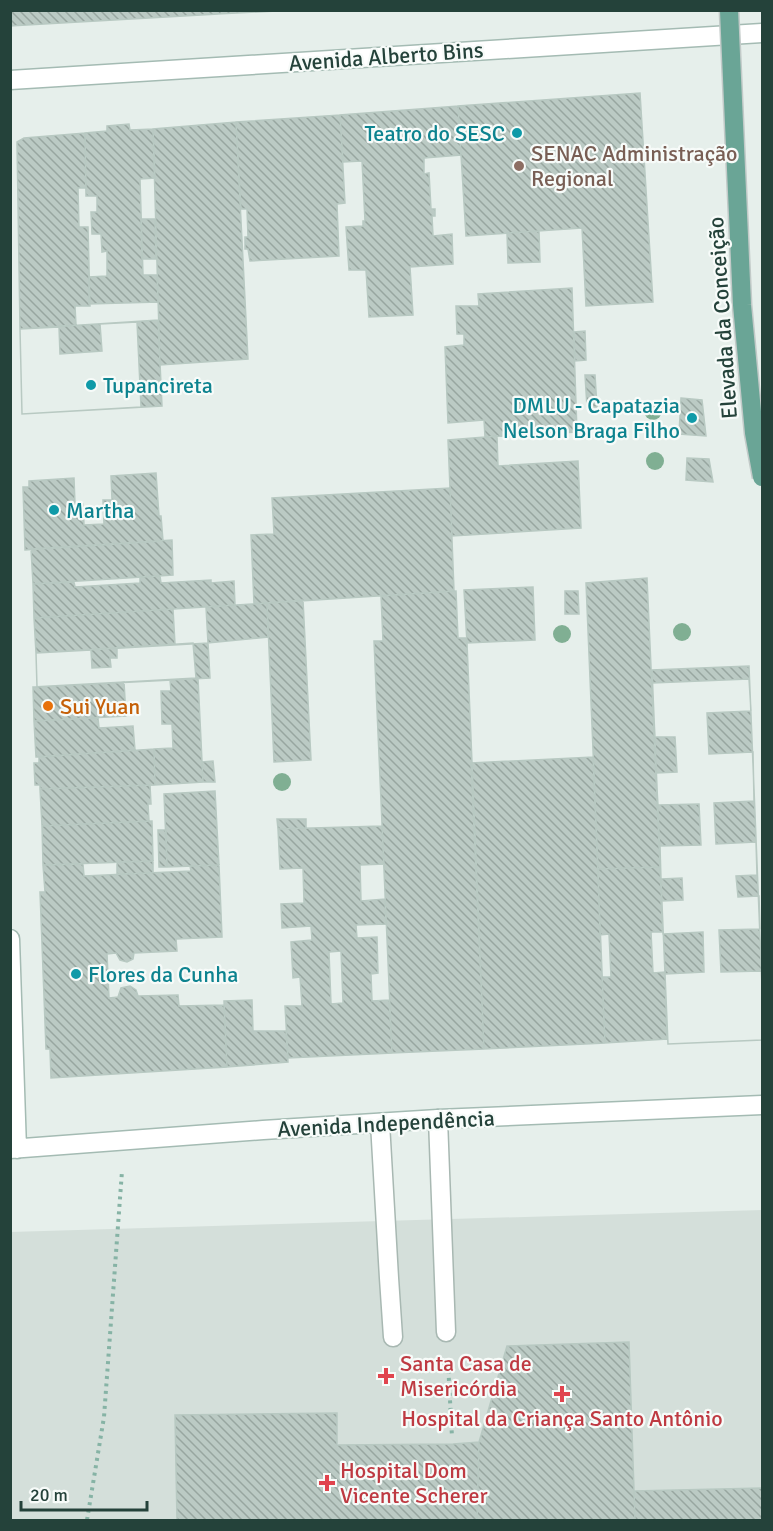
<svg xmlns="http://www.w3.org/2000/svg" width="773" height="1531" viewBox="0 0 773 1531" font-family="Signika,sans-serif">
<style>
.built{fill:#d4dfda}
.building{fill:url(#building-back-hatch);stroke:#b8c9c2;stroke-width:1.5;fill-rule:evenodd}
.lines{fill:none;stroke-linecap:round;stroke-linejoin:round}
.lane-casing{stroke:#a8b8b2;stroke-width:21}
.secondary-casing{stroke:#a4bbb3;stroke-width:21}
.path{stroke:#86b3a5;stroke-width:4;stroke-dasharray:3 4.5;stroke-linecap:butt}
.lane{stroke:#fff;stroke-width:18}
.secondary{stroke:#fff;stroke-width:18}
.primary-bridge-casing{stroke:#c2cac8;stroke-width:21;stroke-linecap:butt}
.primary-bridge{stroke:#6aa596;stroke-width:18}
.tree{fill:#80af93}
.culture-dot{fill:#0f9aa8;stroke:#f7fbf9;stroke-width:2}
.education-dot{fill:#8d6e63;stroke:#f7fbf9;stroke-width:2}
.food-dot{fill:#e8710a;stroke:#f7fbf9;stroke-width:2}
.health-dot{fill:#e0444e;stroke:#f7fbf9;stroke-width:2}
.labels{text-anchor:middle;stroke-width:4.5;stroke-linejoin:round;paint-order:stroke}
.street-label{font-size:22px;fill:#24423a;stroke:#f7fbf9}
.culture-label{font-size:22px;fill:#0d838f;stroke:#f7fbf9;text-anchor:start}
.education-label{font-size:22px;fill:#785e54;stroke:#f7fbf9;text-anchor:start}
.food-label{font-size:22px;fill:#c56008;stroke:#f7fbf9;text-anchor:start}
.health-label{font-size:22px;fill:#be3a42;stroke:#f7fbf9;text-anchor:start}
</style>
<defs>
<pattern id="building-back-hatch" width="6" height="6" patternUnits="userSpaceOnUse" patternTransform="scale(1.5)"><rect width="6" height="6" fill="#bbcac4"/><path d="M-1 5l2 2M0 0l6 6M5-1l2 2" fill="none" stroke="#98a6a0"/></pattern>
</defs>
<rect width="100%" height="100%" fill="#e6efeb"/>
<path class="built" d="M762,1210V1520H11L10,1232Z"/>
<path class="building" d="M10,10H218V14L10,26Z
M218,10H276V11L218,14Z
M640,93L653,302L586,306L582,228L466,236L458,106Z
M458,106L461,155L424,158V174L429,173L431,209H435V216H432L433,236L452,234L453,264L410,267L413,315L369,317L366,270H349L346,227L363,226V221H365L362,161L343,162L340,115Z
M340,115L345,203L337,204L339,256L250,261L248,249H245V237H248L247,209H241L236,122Z
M236,122L248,359L160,365L153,129Z
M129,124L130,130L153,129L155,178L140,179L143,275H157L158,302L89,304V277L107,276V251L102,252L101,234H92L91,212H97V196H86L85,133L107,131V126Z
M85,133L86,188H78L79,227H88L90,306H75L76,325L20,329L17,142L24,138Z
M141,219H155L156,259H142Z
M539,231L540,262L508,263L507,233Z
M572,288L577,432L485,437L484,420L448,423L445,347L464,345V334H457L456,306H479L478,294Z
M158,320L162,406L22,414L20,329Z
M137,322L141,407L22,414L20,329L59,327L60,354L102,351L100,324Z
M585,331L586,360L575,361L574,332Z
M585,375H595L597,407H587Z
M681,398L702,400L706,436L679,434Z
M497,436L498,466L578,461L581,528L452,536L448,440Z
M687,458L709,459L713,482L686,480Z
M156,473L159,516H161L163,541L25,550L23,487H29V481L74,478L75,504H83L84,525L104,524L103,500H112L111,476Z
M450,488L454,591L254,604L251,535L274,534L272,498Z
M172,540L173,575L33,584L31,549Z
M160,576L161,583L211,580V583L234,581L235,605L34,618L33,584L74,582L75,587L140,583V577Z
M647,578L660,867L598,869L586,583Z
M533,587L535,640L467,643L464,590Z
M456,591L458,638H466L467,643L484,1049L392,1053L374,641H383L381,596Z
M565,591H578L579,614H565Z
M303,600L311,760L274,762L267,603Z
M267,603L268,637L208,643L206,607Z
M173,609L175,644L36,653L34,618Z
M193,643L196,678L37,687L36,653L91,650L92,668L111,667L110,658H117V648Z
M208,643L210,678L37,687L36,653Z
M749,666L762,986V1040L668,1044L652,670Z
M198,678L203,782L155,785L154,749L173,748L172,724H162L161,691H171L170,680Z
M749,679L751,711L707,713L709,754L753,752L754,801L714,803L716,844L756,842L757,875L736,876L738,897L759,896L760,929L719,930L721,972L762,971V1040L668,1044L665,974L704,972L703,932L663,934L661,901L683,900L682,878L661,879L660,846L701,845L699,804L658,805L656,773L677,772L675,737H655L652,683Z
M124,682L126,716L34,721L33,687Z
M98,718L99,728L133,726L135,750L36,757L34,721Z
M154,749L155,785L40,789V785H35L34,763H39V757Z
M593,757L605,1043L484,1049L471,763Z
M213,761L215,782H203L202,762Z
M150,785L151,804H148L149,821L42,826L40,789Z
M215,791L219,865L167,867L164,794Z
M277,819H306V828L278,829Z
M152,821L153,861L43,865L42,826Z
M382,826L384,864L360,865L361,901L385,899L386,924L356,925L357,938L377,937L378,973L371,974L372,1001L389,1000L392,1053L288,1058L285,1006H302L300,977L293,978L291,942L312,940L311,926L282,928L281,904L304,903L303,868L280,869L278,829ZM341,951L343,1003L331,1004L329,952Z
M158,830H166L167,867H159Z
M153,861V873L117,874V862Z
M83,864L84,876L191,871L190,866L219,865L222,937L176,939L177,951L134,953L133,959L127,962L120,960L116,953L107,954L109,998L118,997L121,988L130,986L136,990L138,996L178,995L179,1006L224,1005L227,1067L51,1078L50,1049H46L40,892H45L43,865Z
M660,867L663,932H651L653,973L665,972L667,1039L605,1043L602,977H611L609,934L600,935L598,869Z
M252,1000L253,1031H286L288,1062L227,1067L224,1001Z
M629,1342L635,1520H477L479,1442L507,1346Z
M337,1413V1445L453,1444L479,1442L477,1520H177L175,1415Z
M762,1488V1520H635L634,1491Z"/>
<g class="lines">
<defs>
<path id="lane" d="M438,1119L446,1332
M380,1123L389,1278L393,1337"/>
<path id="secondary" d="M10,80L762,33
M10,939L17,1149
M10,1149L263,1130L438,1119L762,1105"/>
</defs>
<use href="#lane" class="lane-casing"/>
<use href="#secondary" class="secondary-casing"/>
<path class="path" d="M448,1363L452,1437
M87,1520L104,1417L122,1171"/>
<use href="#lane" class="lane"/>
<use href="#secondary" class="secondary"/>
<defs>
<path id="primary-bridge" d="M729,10L742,305L754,433L762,477"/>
</defs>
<use href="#primary-bridge" class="primary-bridge-casing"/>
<use href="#primary-bridge" class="primary-bridge"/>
</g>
<g class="tree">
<circle cx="653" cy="411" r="9"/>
<circle cx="655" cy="461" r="9"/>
<circle cx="682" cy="632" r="9"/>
<circle cx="562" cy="634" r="9"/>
<circle cx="282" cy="782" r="9"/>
</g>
<g class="culture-dot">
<circle cx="517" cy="133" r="6"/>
<circle cx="91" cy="385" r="6"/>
<circle cx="692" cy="418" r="6"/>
<circle cx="54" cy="510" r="6"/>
<circle cx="76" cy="974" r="6"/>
</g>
<circle class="education-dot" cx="519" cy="166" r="6"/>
<circle class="food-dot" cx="48" cy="706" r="6"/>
<g class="health-dot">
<path d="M383 1367h6v6h6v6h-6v6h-6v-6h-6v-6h6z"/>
<path d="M559 1385h6v6h6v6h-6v6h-6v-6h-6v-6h6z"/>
<path d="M324 1474h6v6h6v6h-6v6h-6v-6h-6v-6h6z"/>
</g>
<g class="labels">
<g class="street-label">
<text transform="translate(386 56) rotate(-4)" y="8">Avenida Alberto Bins</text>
<text transform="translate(722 318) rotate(-94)" y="8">Elevada da Conceição</text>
<text transform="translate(386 1123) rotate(-3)" y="8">Avenida Independência</text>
</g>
<g class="culture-label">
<text x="505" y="141" text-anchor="end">Teatro do SESC</text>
<text x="103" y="393">Tupancireta</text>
<text x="680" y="413" text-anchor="end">DMLU - Capatazia<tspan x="680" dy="25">Nelson Braga Filho</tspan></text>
<text x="66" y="518">Martha</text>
<text x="88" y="982">Flores da Cunha</text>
</g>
<g class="education-label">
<text x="531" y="161">SENAC Administração<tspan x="531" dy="25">Regional</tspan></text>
</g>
<g class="food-label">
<text x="60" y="714">Sui Yuan</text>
</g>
<g class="health-label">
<text x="400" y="1371">Santa Casa de<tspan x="400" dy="25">Misericórdia</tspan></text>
<text x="562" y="1426" text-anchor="middle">Hospital da Criança Santo Antônio</text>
<text x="340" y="1478">Hospital Dom<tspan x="340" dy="25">Vicente Scherer</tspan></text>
</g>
</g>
<rect width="773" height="1531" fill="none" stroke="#24423a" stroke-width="24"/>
<path d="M21 1501v9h126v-9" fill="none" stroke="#24423a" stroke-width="3"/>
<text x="30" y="1501" font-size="18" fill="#24423a" stroke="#f7fbf9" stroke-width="4.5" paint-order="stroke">20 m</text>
</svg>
